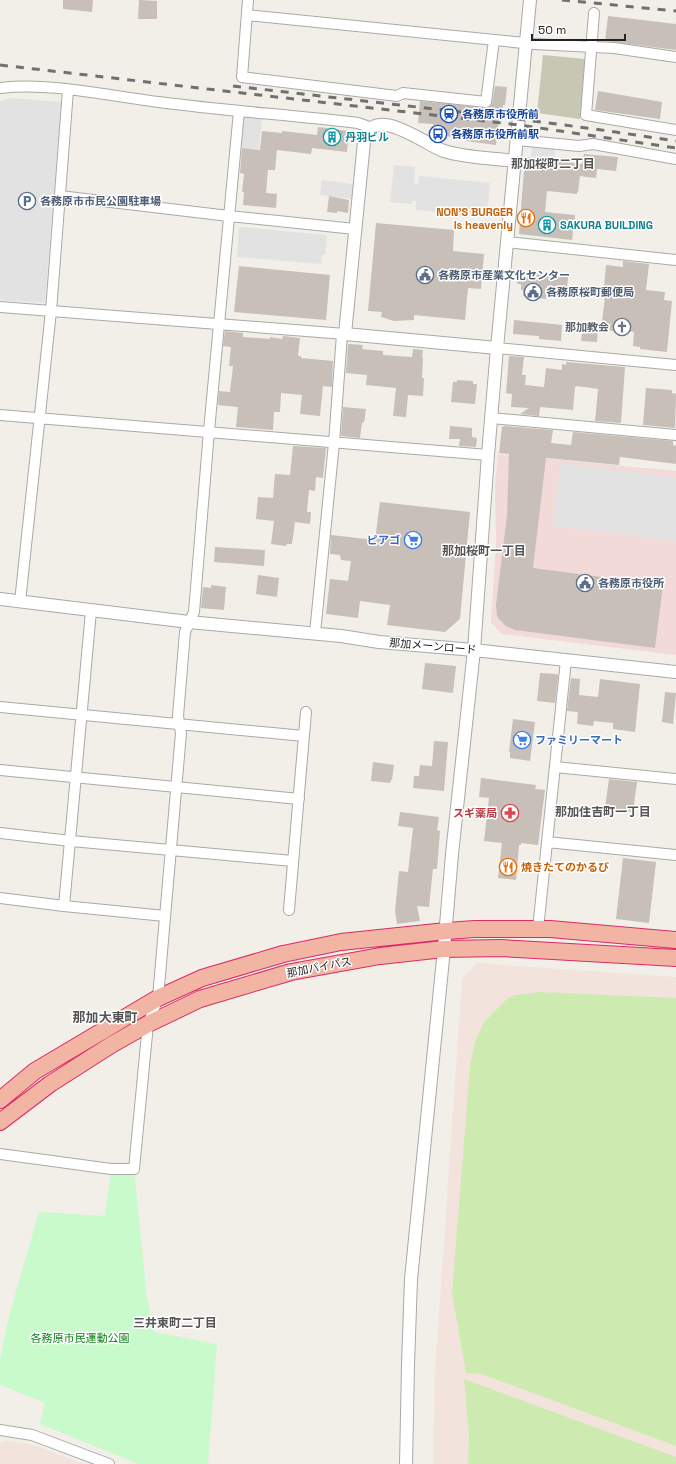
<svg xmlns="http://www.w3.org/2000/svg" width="676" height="1464" viewBox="0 0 676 1464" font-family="'Space Grotesk','Noto Sans JP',sans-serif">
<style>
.commercial{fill:#f2dad9}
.military{fill:#f3e3dd}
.construction{fill:#c7c7b4}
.grass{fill:#cdebb0}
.park{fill:#c8facc}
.parking{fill:#e2e2e2}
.building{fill:#c7bfb8}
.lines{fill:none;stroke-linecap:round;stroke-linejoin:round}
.minor-casing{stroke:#a9a9a9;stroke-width:12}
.tertiary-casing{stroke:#a9a9a9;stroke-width:14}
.trunk-casing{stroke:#dc2a67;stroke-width:18}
.minor{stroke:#fff;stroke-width:10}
.tertiary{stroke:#fff;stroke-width:12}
.trunk{stroke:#f2b4a3;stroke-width:16}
.rail{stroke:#707070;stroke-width:3;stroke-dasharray:8 8;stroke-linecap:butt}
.labels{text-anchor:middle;stroke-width:3;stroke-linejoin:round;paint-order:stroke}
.transit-label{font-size:11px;font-weight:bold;fill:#164399;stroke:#fff;text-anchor:start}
.culture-label{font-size:11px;font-weight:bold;fill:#0d838f;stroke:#fff;text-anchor:start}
.service-label{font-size:11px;font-weight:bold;fill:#4e5e75;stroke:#fff;text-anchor:start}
.food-label{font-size:11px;font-weight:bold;fill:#c56008;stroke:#fff;text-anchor:end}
.worship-label{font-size:11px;font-weight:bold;fill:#5b616d;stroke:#fff;text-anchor:end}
.shop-label{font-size:11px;font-weight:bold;fill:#366cbe;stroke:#fff;text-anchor:end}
.street-label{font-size:11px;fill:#222;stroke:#fff}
.health-label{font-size:11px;font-weight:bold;fill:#be3a42;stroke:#fff;text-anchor:end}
.park-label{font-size:11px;fill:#0c8416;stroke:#fff}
.neighbourhood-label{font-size:12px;font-weight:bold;fill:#555;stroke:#fff}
.quarter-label{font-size:13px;font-weight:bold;fill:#555;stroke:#fff}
</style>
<rect width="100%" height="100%" fill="#f2efe9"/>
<path class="commercial" d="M498,454L676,471V655L502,634L491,622L496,543L495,485Z"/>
<path class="military" d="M477,963L676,977V1464H433L435,1372L462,979Z
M6,1441L30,1444L85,1464H0V1443Z"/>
<path class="construction" d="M543,55L585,59L580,119L537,113Z"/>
<path class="grass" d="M540,992L676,998V1446L482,1374L466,1373L452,1293L470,1066L475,1042L483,1024L489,1017L507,999L514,995Z
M464,1379L676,1457V1464H468L469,1435Z"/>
<path class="park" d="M111,1169H134L147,1297L154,1332L217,1344L208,1464H139L40,1424L45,1403L0,1385V1359L9,1316L39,1212L105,1216Z"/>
<path class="parking" d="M11,98L61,102L45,303L0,300V101Z
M244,115L262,117L259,149L240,147Z
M532,147L555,150L554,159L531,157Z
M394,165L415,167L414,184H418L419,176L490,183L487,216L416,210V201H412V204L390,202Z
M322,180L353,184L352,199L320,195Z
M239,227L327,235L325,255H322L321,264L237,257Z
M561,463L676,478V541L553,526Z"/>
<path class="building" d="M63,0H93L92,12L63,9Z
M139,0L157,1V19H138Z
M608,16L676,24V50L605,41Z
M495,86L507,87L505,105H503L502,112H500L496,145L466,141V138L445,136L442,141L428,133L434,124L418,123L420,101L488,108L492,103Z
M598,91L662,102L660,119L595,110Z
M318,127L349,131L347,152L312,148L311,154L277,150L275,170H268L266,193L277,194L276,208L243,205L244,192H242L244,174L240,173L242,148L260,150L262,131L282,133V131L317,135Z
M584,154L618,157L616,171L597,169L596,178L580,176L578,192H577V194L547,191L545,212L575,215L572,240L519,234L525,157L582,164Z
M329,196L349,200L348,213L337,211V213L327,212Z
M376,223L454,230L453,251L484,254L481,289L468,288L465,320L414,315V320L394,321L381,317L382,312L368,311Z
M623,261L649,264L646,290L665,292L664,300L672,301L667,352L640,349V347L633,346L634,332L616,329V331L601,330L606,288L604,287L606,265L623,267Z
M239,266L330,275L326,320L234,312Z
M518,273L568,277L567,288L547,286L546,299L523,296V290H521V284H517Z
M514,320L562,325L561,341L539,339V336L513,334Z
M583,327L598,329L597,342L581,341Z
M225,331L243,333V337L270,339V337L282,339L283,336L300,338L298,356H301V358L333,361L332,387L323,386L320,416L300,414L302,395L281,393L280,412H274L273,430L236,427L238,407L218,405L219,391L230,392L233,366H229L231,347L223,346Z
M348,344L363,345L362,349L383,351V355L412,357L413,349L423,350L422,357H423L422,378H424L423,396L408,395L406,417L393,416L396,388L366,385L367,375L346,373Z
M509,356L524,357L522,375H526L525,385L544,387L546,368L562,370V364L566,365V362L625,367L621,423L595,421L598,389L577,386L575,387L573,410L540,407L539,416L520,414L529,408L511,407L512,394L506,393Z
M457,380L473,381V384H477L475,404L451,402L453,382H457Z
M646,388L672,390V393L676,394L675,428L643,425Z
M343,407L366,409L364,423L362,422L360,438L341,436Z
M450,426L472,428V437L477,438L476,447L459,446L460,439H449Z
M504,426L553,430L551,443L571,445L573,432L673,441V445L676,446V464L620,457L619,465L546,458L533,568L663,585L655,648L515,630L506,626L499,619L497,615L496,605L507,515L509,454L499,453L502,427Z
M293,446L326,448L323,478L316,477L315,491L309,490L307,512H311L310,524L295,522L292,544H287L286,546L271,544L274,521L256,519L258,497L273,498L275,474L290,475Z
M380,502L470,512L460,619L445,632L387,625L390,605L360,601L358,618L326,614L330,579L348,581L351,561L341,560L340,555L330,554L331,535L375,540Z
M215,547L265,550L264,566L214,562Z
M258,575L279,578L277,597L256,594Z
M211,585L226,587L224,610L201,608L203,587L211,588Z
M425,663L456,666L453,693L422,689Z
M540,673L557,674L558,676L555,703L537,701Z
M571,678L580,679L579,695L598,697L600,679L640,684L635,732L613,729V723L594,721L593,726L577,724L578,712L567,711Z
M665,692L676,693L673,724L662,722Z
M513,719L535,722L530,761L510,758V752H509Z
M434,741L448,742L444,791L413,788L414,776H419L420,765L432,766Z
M373,762L394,765L392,780H391L390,783L371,781Z
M481,778L536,785L535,789L545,790L538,845L521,843V845H519L516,880L498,878L502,843L484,841L489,798L479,797Z
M609,779L637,782L633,812L605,808Z
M400,812L439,817L437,830L440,831L437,869H433L429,907L417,906L420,921L397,924L395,911L399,871L408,872L413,828L398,826Z
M623,858L656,862L649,923L616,919Z"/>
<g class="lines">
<defs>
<path id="minor" d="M248,0L242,77L397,96L403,93L486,102L494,40
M594,13L586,115L676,130
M247,15L534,44L614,48L676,57
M0,88C51,82 109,96 159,102C226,111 292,115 358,123L372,128
M517,140L579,146L593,144L676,159
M60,196L229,216L355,229
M507,242L676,260
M0,307L345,334
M497,348L676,365
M0,415L488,455
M491,418L676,435
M20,602L51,311L68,90
M315,633L334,443L342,334
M0,707L304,736
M555,767L676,779
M0,770L299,799
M0,833L71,841L293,861
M547,842L676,855
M0,898L64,906L165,916
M64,906L91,611
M289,910L306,712
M538,929L566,660
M0,1154L111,1169H134L148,1024L158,998L181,733L178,716L185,632L194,612L209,431L239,111
M0,1430L32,1435L109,1464"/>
<path id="tertiary" d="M497,348L345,334L364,142C373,101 425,145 444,151C467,158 491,158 514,161
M0,599L189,622L341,636L379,642L474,650L676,672
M406,1464L408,1365L411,1279L444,949L452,854L474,650L488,455L497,348L530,0"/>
<path id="trunk" d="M0,1100L35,1071L158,998L202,978L283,954L341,942L446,931L475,929H550L676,940
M0,1122L50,1084L111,1045L148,1024L200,999L291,972L380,956L444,949L501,948L676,958"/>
</defs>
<use href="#minor" class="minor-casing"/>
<use href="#tertiary" class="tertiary-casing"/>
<use href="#trunk" class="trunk-casing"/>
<use href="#minor" class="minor"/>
<use href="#tertiary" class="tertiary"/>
<use href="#trunk" class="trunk"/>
<path class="rail" d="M562,0L676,11
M0,65L519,125L676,148
M233,86L487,115
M517,119L595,129L676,141"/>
</g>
<defs>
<symbol id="station-ring" viewBox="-11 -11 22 22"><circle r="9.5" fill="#fff" stroke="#1a4fb4" stroke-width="1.5"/><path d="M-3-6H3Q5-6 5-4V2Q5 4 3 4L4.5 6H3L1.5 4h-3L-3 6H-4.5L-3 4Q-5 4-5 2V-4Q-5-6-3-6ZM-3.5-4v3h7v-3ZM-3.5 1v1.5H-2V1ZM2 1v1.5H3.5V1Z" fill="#1a4fb4"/></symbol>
<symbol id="bus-ring" viewBox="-11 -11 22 22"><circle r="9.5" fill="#fff" stroke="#1a4fb4" stroke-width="1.5"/><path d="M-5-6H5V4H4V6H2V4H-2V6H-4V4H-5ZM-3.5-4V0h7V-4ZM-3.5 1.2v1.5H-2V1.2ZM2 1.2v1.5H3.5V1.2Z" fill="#1a4fb4"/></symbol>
<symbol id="building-ring" viewBox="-11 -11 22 22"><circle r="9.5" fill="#fff" stroke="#0f9aa8" stroke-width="1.5"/><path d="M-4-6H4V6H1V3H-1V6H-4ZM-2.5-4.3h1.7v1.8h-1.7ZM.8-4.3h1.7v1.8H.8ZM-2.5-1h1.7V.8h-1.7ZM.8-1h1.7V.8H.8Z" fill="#0f9aa8"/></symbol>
<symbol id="parking-ring" viewBox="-11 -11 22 22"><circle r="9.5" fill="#fff" stroke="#5c6f8a" stroke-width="1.5"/><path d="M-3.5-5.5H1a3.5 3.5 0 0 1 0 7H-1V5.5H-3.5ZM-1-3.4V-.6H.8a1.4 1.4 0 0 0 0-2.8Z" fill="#5c6f8a"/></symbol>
<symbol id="restaurant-ring" viewBox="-11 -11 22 22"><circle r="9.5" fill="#fff" stroke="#e8710a" stroke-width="1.5"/><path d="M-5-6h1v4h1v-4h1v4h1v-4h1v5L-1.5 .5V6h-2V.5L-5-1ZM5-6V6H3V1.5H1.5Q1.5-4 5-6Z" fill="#e8710a"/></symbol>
<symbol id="civic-ring" viewBox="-11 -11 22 22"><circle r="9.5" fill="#fff" stroke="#5c6f8a" stroke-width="1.5"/><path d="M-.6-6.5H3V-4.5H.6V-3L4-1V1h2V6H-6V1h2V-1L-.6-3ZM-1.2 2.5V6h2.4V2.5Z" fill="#5c6f8a"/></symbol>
<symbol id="church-ring" viewBox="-11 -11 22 22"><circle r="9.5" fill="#fff" stroke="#6b7280" stroke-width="1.5"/><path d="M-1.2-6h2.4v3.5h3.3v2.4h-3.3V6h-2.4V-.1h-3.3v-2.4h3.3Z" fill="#6b7280"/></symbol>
<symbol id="supermarket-ring" viewBox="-11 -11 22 22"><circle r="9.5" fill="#fff" stroke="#3f7fe0" stroke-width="1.5"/><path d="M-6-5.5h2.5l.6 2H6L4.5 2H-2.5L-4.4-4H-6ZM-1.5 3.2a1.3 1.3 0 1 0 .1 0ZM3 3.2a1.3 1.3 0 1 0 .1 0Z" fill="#3f7fe0"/></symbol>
<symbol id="pharmacy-ring" viewBox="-11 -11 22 22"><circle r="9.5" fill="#fff" stroke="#e0444e" stroke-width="1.5"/><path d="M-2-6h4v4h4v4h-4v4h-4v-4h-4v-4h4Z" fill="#e0444e"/></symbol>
</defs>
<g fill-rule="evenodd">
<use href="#station-ring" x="439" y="104" width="20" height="20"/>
<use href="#bus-ring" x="428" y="124" width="20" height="20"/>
<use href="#building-ring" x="322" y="127" width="20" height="20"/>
<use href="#parking-ring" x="17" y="191" width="20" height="20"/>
<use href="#restaurant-ring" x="516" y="208" width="20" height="20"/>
<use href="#building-ring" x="537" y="215" width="20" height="20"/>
<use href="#civic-ring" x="415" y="265" width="20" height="20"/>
<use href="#civic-ring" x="523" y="282" width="20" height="20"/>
<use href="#church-ring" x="612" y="317" width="20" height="20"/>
<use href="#supermarket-ring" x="403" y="530" width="20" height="20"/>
<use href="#civic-ring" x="575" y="573" width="20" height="20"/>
<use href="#supermarket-ring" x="512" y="730" width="20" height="20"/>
<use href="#pharmacy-ring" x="500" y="803" width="20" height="20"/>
<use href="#restaurant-ring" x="498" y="857" width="20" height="20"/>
</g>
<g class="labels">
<g class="transit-label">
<text x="462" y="118">各務原市役所前</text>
<text x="451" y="138">各務原市役所前駅</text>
</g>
<g class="culture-label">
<text x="345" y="141">丹羽ビル</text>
<text x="560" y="229">SAKURA BUILDING</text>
</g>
<g class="service-label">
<text x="40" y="205">各務原市市民公園駐車場</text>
<text x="438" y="279">各務原市産業文化センター</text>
<text x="546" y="296">各務原桜町郵便局</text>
<text x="598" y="587">各務原市役所</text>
</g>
<g class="food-label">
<text x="513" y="216">NON'S BURGER<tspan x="513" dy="13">is heavenly</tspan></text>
<text x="521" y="871" text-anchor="start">焼きたてのかるび</text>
</g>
<g class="worship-label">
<text x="609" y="331">那加教会</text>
</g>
<g class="shop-label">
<text x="400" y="544">ピアゴ</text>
<text x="535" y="744" text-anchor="start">ファミリーマート</text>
</g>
<g class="street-label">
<text transform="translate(433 646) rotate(5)" y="4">那加メーンロード</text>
<text transform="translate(319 967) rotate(-11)" y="4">那加バイパス</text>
</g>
<g class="health-label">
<text x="497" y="817">スギ薬局</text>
</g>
<g class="park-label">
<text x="80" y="1342">各務原市民運動公園</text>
</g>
<g class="neighbourhood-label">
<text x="553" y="168">那加桜町二丁目</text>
<text x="484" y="555">那加桜町一丁目</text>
<text x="603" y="816">那加住吉町一丁目</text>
<text x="175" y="1327">三井東町二丁目</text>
</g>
<g class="quarter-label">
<text x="105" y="1022">那加大東町</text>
</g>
</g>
<path d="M532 34v6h93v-6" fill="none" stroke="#222222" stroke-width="2"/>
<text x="538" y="34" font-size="12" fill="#222222" stroke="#ffffff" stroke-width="3" paint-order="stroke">50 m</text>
</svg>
